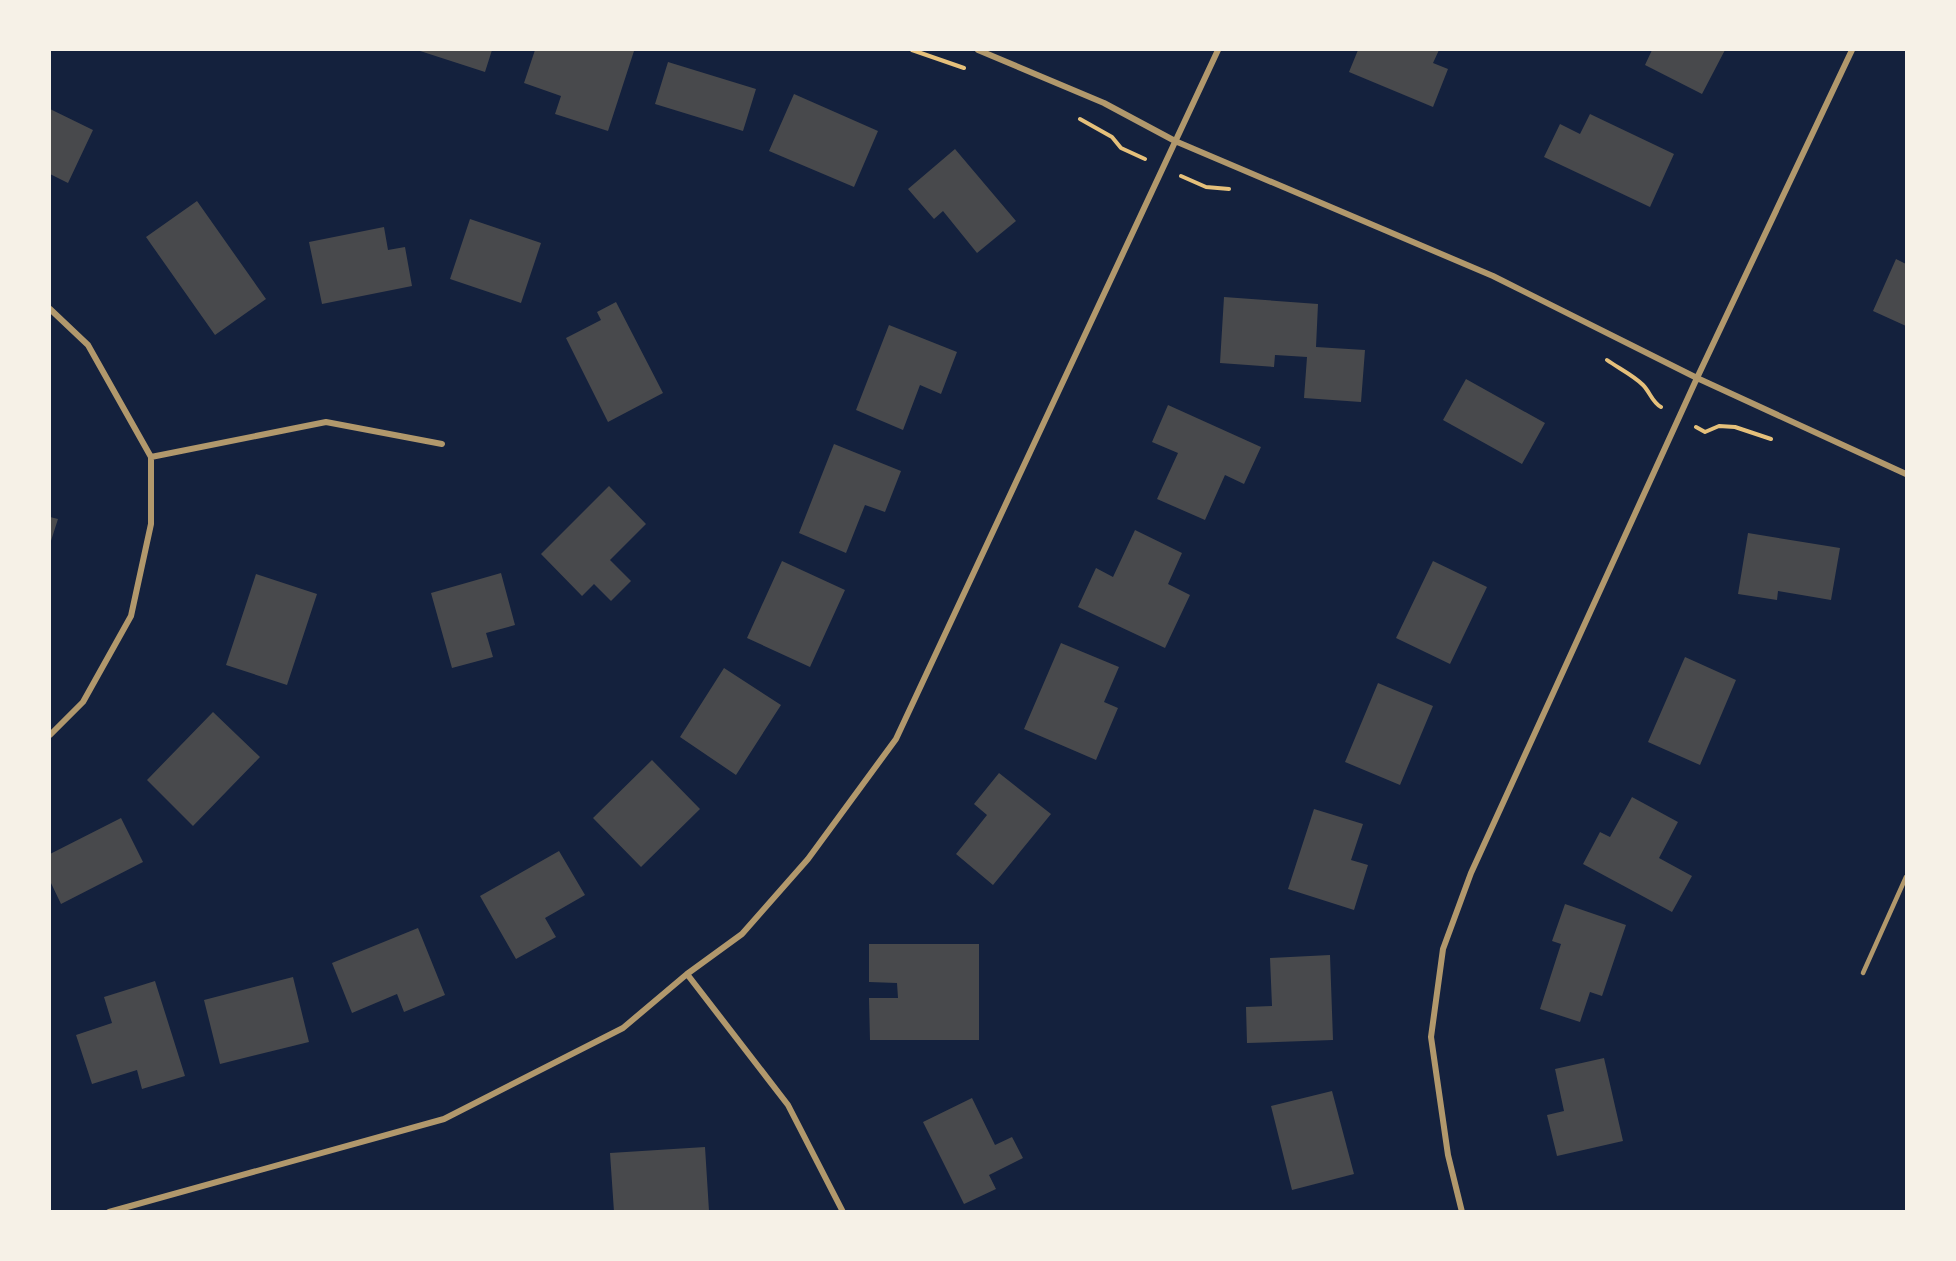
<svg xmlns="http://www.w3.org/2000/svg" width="1956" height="1261" viewBox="0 0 1956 1261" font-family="'Nunito Sans',sans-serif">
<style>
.building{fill:#48494c}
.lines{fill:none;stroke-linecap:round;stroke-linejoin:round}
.path{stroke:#e5c07b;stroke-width:4}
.service{stroke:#b1986c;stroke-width:4.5}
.minor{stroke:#b1986c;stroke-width:6}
</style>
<rect width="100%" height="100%" fill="#14213d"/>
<path class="building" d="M417,50H492L485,72Z
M535,50L634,51L608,131L555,114L561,96L524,83Z
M1358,50H1439L1433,63L1448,69L1433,107L1349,72Z
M1652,50H1725L1702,94L1645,65Z
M668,62L756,89L743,131L655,104Z
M794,94L878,131L854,187L769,151Z
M50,109L93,130L68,183L50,174Z
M1590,114L1674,154L1650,207L1544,157L1560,124L1580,134Z
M955,149L1016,221L977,253L943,211L934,219L908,189Z
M197,201L266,299L215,335L146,237Z
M470,219L541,243L521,303L450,279Z
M384,227L388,250L405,247L412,286L322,304L309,242Z
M1896,259L1906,264V326L1873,311Z
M1224,297L1318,304L1316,347L1365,350L1361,402L1304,398L1307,357L1275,355L1274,367L1220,363Z
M616,302L663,393L608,422L566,338L601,320L597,312Z
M889,325L957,352L941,394L920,385L903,430L856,410Z
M1466,379L1545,423L1522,464L1443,420Z
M1168,405L1261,447L1244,484L1225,475L1205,520L1157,499L1178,453L1152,442Z
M834,444L901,471L885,512L865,505L846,553L799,533Z
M609,486L646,524L610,560L631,581L611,601L594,584L582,596L541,554Z
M50,517L58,519L50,544Z
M1135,530L1182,553L1168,584L1190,595L1165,648L1078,607L1096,568L1113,577Z
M1748,533L1840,548L1831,600L1778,591L1777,600L1738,594Z
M782,561L845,590L810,667L747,638Z
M1433,561L1487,587L1450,664L1396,638Z
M501,573L515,625L486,633L493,657L452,668L431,593Z
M256,574L317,594L287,685L226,665Z
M1061,643L1119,667L1104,702L1118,708L1096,760L1024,729Z
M1685,657L1736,680L1700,765L1648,742Z
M724,668L781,705L736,775L680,737Z
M1378,683L1433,706L1400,785L1345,762Z
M213,712L260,757L193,826L147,780Z
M652,760L700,809L641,867L593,818Z
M999,773L1051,814L993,885L956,854L987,815L974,804Z
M1632,797L1678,822L1659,858L1692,876L1672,912L1583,864L1600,832L1610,837Z
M1314,809L1363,824L1351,860L1368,865L1354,910L1288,889Z
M121,818L143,862L61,904L50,881V854Z
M559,851L585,895L545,918L556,937L516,959L480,896Z
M1565,904L1626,925L1602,996L1590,992L1580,1022L1540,1009L1561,944L1552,941Z
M418,928L445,995L404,1012L397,994L352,1013L332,963Z
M869,944H979V1040H870L869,998H898L897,983L869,982Z
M1330,955L1333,1040L1247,1043L1246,1007L1272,1006L1270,958Z
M293,977L309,1042L220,1064L204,1000Z
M155,981L185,1076L142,1089L137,1070L92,1084L76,1035L112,1023L104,997Z
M1604,1058L1623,1141L1557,1156L1547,1115L1564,1111L1555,1069Z
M1332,1091L1354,1174L1292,1190L1271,1106Z
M972,1098L995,1145L1012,1137L1023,1158L989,1175L996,1189L964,1204L923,1122Z
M705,1147L709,1211L614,1212L610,1153Z"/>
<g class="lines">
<path class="path" d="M912,50L964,68
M1080,119L1112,137L1121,148L1145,159
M1181,176L1206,187L1229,189
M1607,360C1618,368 1633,375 1643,385C1650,392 1652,402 1661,407
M1696,427L1705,432L1719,426L1735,427L1771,439"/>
<path class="service" d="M1863,973L1906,877"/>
<path class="minor" d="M978,50L1104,103L1175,141L1493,276L1697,378L1906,474
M50,309L88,345L151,457V524L131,616L83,702L50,735
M151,457L326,422L442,444
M687,974L788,1105L843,1212
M109,1212L444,1119L623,1028L687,974L742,934L808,859L896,739L1218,50
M1462,1212L1448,1155L1431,1037L1443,949L1471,873L1697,378L1852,50"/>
</g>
<rect width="1956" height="1261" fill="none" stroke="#f6f1e7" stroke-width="102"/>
</svg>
